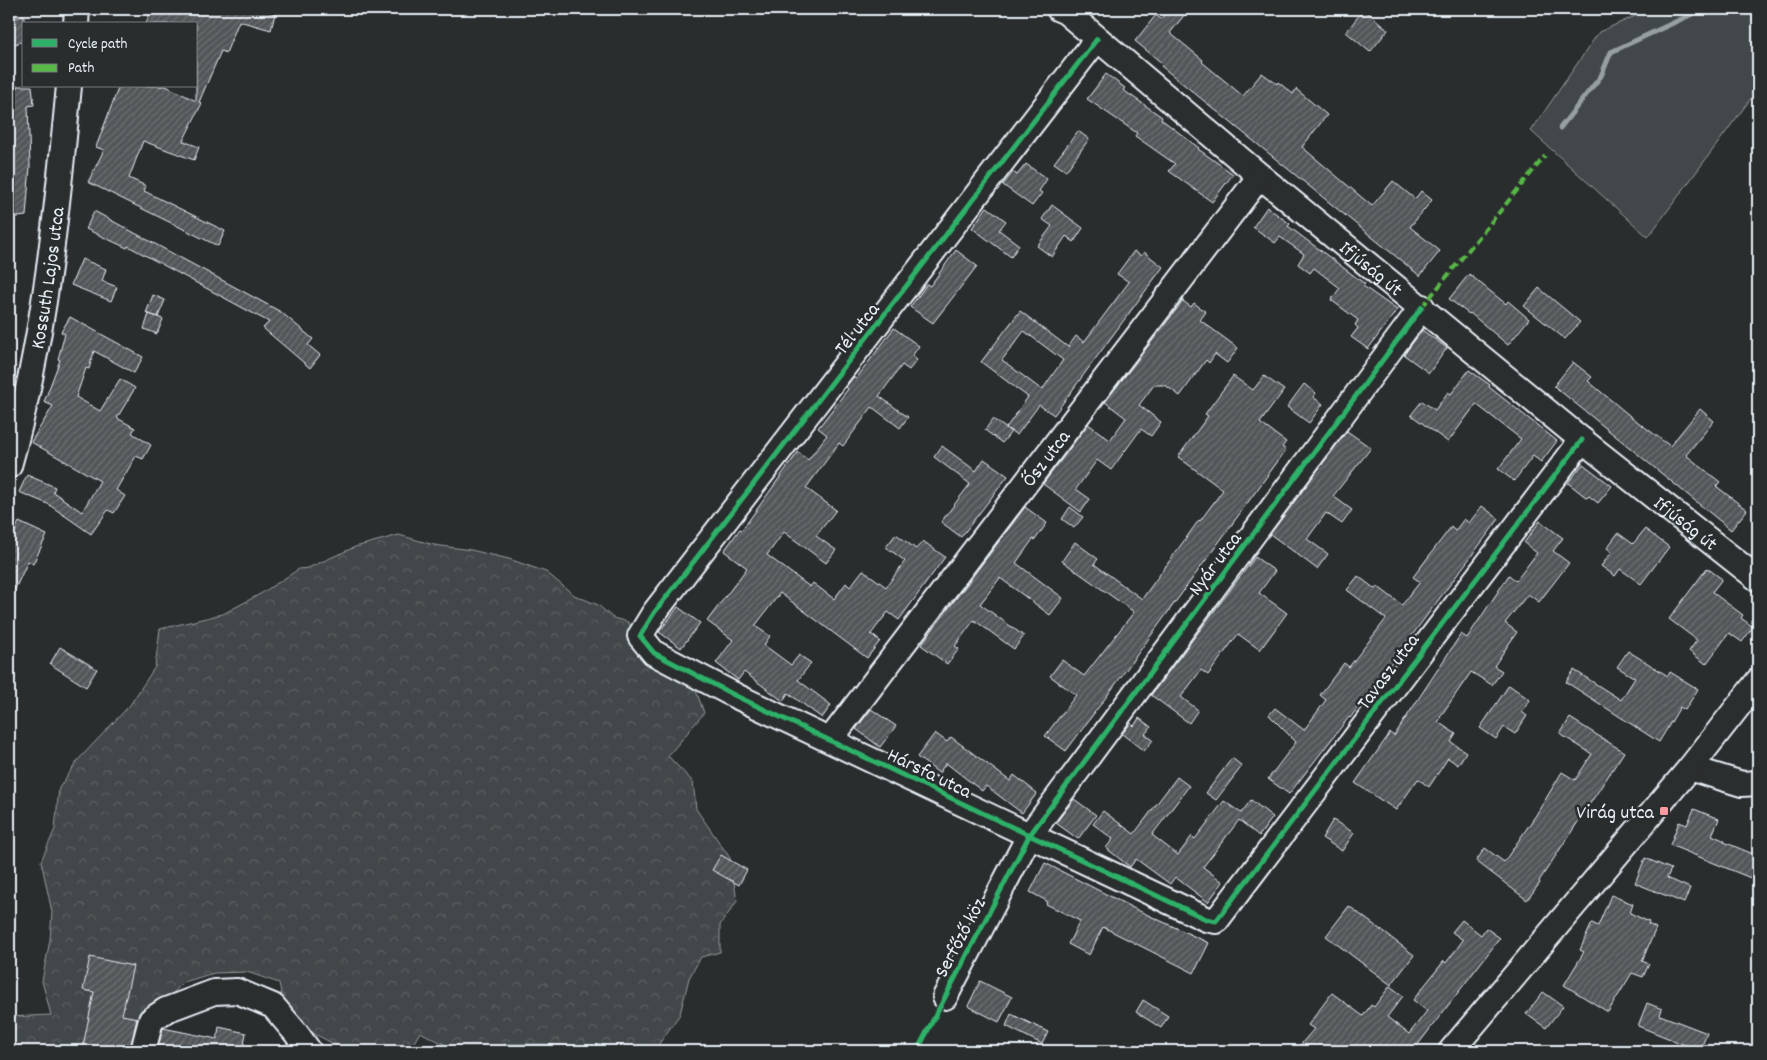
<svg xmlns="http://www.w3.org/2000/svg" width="1767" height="1060" viewBox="0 0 1767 1060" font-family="Dekko,sans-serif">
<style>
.grass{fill:#424648;stroke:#959ca0}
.forest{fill:url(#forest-crowns);stroke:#959ca0}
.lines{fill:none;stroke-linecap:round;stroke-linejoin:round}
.stream{stroke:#989fa3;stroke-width:5}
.building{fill:url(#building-hatch);stroke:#e8f1f8;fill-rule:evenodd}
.minor-casing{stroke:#e8f1f8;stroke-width:28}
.minor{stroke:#2a2d2e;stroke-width:24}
.quiet{stroke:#58b947;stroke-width:4;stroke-dasharray:8 4;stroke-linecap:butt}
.cycleway-casing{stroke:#2a2d2e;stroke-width:8}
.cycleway{stroke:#2db169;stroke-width:5}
.poi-dot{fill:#ff9aa2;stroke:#2a2d2e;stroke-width:2}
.labels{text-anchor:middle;stroke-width:5;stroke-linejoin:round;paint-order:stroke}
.street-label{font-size:20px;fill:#e8f1f8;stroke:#2a2d2e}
.poi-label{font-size:20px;fill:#e8f1f8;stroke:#2a2d2e;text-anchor:end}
</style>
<defs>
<pattern id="forest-crowns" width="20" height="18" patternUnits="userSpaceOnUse" patternTransform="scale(1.25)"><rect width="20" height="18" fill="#424648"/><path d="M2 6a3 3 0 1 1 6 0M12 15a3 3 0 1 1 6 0" fill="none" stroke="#5d6163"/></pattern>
<pattern id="building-hatch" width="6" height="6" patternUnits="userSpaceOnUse" patternTransform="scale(1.25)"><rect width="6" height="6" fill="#535759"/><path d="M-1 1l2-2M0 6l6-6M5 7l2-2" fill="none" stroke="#6c7072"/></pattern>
</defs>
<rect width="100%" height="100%" fill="#2a2d2e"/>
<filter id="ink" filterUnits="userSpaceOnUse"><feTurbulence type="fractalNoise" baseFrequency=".02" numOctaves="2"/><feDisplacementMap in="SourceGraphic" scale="10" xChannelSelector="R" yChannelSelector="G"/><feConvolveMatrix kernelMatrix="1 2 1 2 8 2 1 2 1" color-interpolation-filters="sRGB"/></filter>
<g filter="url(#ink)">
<path class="grass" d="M1651,9H1758V89L1648,237L1531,131L1599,32Z"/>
<path class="forest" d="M399,535L434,545L471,550L509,559L546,572L574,595L598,605L613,618L628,622L643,644L693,682L704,713L668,756L693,782L696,809L730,858L737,901L720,925V952L701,957L689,978L680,1014L654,1051H588L577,1046L539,1044H505L493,1051H458L420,1032L409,1051H347L311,1032L283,1002L279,983L247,972L214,973L184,982L159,1007L106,1032L78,1051H9V1017L51,1015L42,981L50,940L52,912L41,861L55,829L59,788L79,759L130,705L155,667L160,629L223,614L262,593L299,569L308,568L355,547Z"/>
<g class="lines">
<path class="stream" d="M1560,128L1601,76L1611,52L1703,9"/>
</g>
<path class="building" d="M151,9H258L275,14L271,30L239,21L226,53L221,51L199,102L202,103L183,141L199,147L194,160L143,141L129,178L146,186L144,191L225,231L218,246L88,182L104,150L96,147L119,86H166L196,101V24H146Z
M1170,9H1189L1170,33L1203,60L1202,62L1243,96L1262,73L1277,84L1278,82L1293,94L1296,89L1327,115L1302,147L1372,206L1393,181L1415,199L1421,191L1432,200L1410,227L1440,251L1420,276L1161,66L1163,64L1135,41L1156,15L1161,19Z
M1364,9L1388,30L1370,52L1346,32Z
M24,15V41L9,46V20Z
M1106,74L1125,88L1123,90L1162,117L1161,119L1199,148L1198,149L1233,174L1212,202L1169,171L1175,164L1135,136L1137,133L1087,99Z
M17,86H32L34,105L28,106L30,166L26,216L9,218V89L18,88Z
M1078,131L1089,139L1066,171L1054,163Z
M1026,164L1047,179L1039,191L1042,193L1032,206L1003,185L1013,172L1017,175Z
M1052,205L1083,228L1074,242L1066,236L1052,257L1037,246L1052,226L1042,219Z
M987,207L1006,221L999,230L1019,245L1011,257L972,228Z
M1267,207L1290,224L1288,226L1365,284L1363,286L1397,310L1368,349L1351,337L1358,328L1355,325L1358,320L1331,300L1340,288L1314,268L1310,273L1298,264L1304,254L1280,237L1275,243L1253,227Z
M94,211L281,312L313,339L308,345L320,355L310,368L263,328L269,322L128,246L127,248L86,229Z
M956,250L977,266L933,323L910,307L927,284L930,286Z
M1134,251L1141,256L1144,252L1163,267L1054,415L1039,405L1017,435L1006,428L1028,397L981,362L1020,311L1068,347L1076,336L1084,342L1129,282L1117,274ZM1024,331L1063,360L1042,390L1002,360Z
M82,259L106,269L102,281L117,287L111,301L71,285Z
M1469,274L1506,304L1508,301L1529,319L1508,345L1470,313L1469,314L1449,299Z
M1539,288L1580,322L1565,339L1524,306Z
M153,295L165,300L158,317L146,313Z
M1183,301L1191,307L1194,303L1206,312L1200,320L1238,348L1227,363L1215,354L1209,363L1206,360L1180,396L1165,385H1154L1139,405L1161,422L1151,436L1141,429L1111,470L1097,460L1076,489L1090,499L1081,512L1043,484L1088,424L1110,440L1126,418L1105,402Z
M149,314L163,319L157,334L144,329Z
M70,317L143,357L134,373L94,351L89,369L86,368L76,397L100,411L120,379L135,388L117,418L135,428L132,433L151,445L143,459L136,456L116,490L125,496L114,513L108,510L91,534L48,504L19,492L27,475L55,487L53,492L82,512L100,481L31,442L53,406L44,402L60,360L58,359L65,334L61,332Z
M894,328L919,346L912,356L917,360L909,370L902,365L879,396L908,417L900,428L872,407L843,446L839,443L806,488L836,510L816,536L836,550L826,563L784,532L767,555L810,587L813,583L834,599L846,583L850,587L863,570L886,587L905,561L886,547L896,534L916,549L923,541L945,557L899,620L888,612L871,634L880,641L867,658L780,593L755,626L770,636L764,645L791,665L799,655L811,663L798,680L831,705L822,718L788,693L783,701L744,672L738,680L716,663L733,640L707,621L747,568L724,551L740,529L742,530L798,452L808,460L827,435L818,428L848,389L846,387L853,377L856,379Z
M1422,330L1447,348L1429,373L1404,355Z
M1573,362L1592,377L1588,381L1630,416L1670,446L1700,409L1714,421L1686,455L1720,482L1716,486L1747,510L1731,530L1554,386Z
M1469,370L1490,385L1489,387L1557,441L1541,462L1533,456L1514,481L1498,469L1521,439L1476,404L1448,442L1411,415L1422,401L1435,410L1448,392L1451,394Z
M1233,376L1253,390L1264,376L1284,390L1260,423L1286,442L1282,447L1286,450L1112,689L1066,751L1045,736L1076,695L1050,676L1062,660L1084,676L1134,612L1062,561L1075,542L1098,559L1094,564L1142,599L1199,520L1200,521L1223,490L1178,457L1208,416L1205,414Z
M1304,384L1316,393L1313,397L1323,404L1309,423L1287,407Z
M993,419L1011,432L1002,443L985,430Z
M1347,431L1371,448L1333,496L1352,510L1342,524L1326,513L1307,539L1328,554L1317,569L1270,534Z
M942,446L976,471L984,459L1008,476L961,537L941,522L970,484L934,457Z
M1583,464L1612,486L1598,503L1589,496L1587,498L1568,483Z
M1482,506L1499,519L1350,718L1349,717L1289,794L1268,779L1296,742L1269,715L1275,708L1304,730L1326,700L1320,695L1344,663L1349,667L1386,619L1347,590L1358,576L1375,589L1377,586L1402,605L1420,582L1413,577L1451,527L1455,531L1464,519L1469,523Z
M1025,507L1047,523L1035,540L1033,539L1016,563L1063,598L1050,615L1000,578L980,604L1024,636L1014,649L974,620L955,646L959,649L947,664L921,645Z
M1070,507L1083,517L1074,528L1062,519Z
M1540,521L1563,538L1553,551L1569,563L1539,602L1528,594L1505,623L1517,632L1494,666L1502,671L1492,685L1471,672L1440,717L1441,718L1438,722L1456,734L1451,742L1466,752L1458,765L1448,758L1429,787L1418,779L1396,810L1355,783L1390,733L1394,736L1461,634L1467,638L1509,575L1516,581L1537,553L1524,543Z
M19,522L47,535L33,564L28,561L9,602V543Z
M1645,529L1669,547L1641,584L1620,569L1615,576L1601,566L1612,552L1607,548L1618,533L1633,544Z
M1255,557L1275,571L1259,593L1287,613L1260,650L1238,634L1208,675L1201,670L1181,697L1198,710L1189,723L1151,695Z
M1707,568L1722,579L1712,592L1743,615L1741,618L1753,627L1742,642L1729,633L1706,664L1689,651L1697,640L1669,619Z
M678,607L700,623L681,648L659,632Z
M60,647L97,669L86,687L50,664Z
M1628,651L1668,676L1670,672L1698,689L1685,710L1680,707L1659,742L1566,682L1574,670L1621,700L1635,678L1617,667Z
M1509,685L1530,700L1522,712L1527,716L1515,734L1504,727L1496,739L1480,728Z
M871,709L896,726L880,747L856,729Z
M1139,718L1151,727L1145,734L1153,740L1144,751L1122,734L1131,723L1134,726Z
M1570,718L1624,752L1539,881L1540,883L1527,900L1476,861L1485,848L1504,862L1536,815L1562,772L1575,780L1592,754L1560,734Z
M935,733L947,742L951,737L1010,781L1014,775L1037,793L1022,813L986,786L982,791L946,763L939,773L917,757Z
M1232,758L1242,766L1216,800L1206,793Z
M1177,777L1189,786L1152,835L1178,855L1192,836L1195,839L1224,801L1241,813L1251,800L1273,817L1259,836L1239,820L1203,867L1223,882L1208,902L1175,877L1170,884L1136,859L1130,867L1106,848L1113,839L1093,824L1103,811L1134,834Z
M1074,799L1096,815L1078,839L1056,823Z
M1694,809L1719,819L1712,835L1725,841L1724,842L1758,856V881L1670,845L1679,822L1687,825Z
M1333,820L1354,833L1342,851L1322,838Z
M721,855L747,870L739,885L712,870Z
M1645,858L1671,869L1667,878L1690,888L1684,903L1635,883Z
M1045,863L1135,909L1209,943L1194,973L1103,927L1089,955L1068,944L1080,921L1046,904L1047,901L1030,892Z
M1611,895L1633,904L1630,913L1649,922L1648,924L1656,928L1642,961L1649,964L1643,977L1632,973L1608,1012L1564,985L1584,952L1580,950L1592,923L1598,926Z
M1349,906L1414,955L1391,985L1326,936Z
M1462,920L1481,935L1486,928L1500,938L1413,1051H1295L1314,1029L1308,1025L1332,993L1363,1016L1371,1005L1374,1007L1390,986L1403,996L1387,1017L1409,1034L1427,1011L1413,1000L1444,961L1446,963L1463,940L1452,932Z
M90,957L133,966L122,1015L137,1018L130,1051H82L94,992L83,990Z
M980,981L1012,997L999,1022L968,1006Z
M1543,992L1563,1006L1546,1028L1526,1014Z
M1143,1000L1168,1016L1161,1028L1136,1012Z
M1647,1003L1662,1009L1660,1015L1707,1033L1700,1051L1638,1026Z
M1011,1014L1048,1032L1042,1044L1006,1026Z
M219,1027L246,1033L244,1044L245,1045V1051H157L163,1028L217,1039Z"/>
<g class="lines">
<defs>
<g id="minor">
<path id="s1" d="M1059,9L1066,12L1260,176L1582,440L1758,579"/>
<path d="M76,24L77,9"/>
<path d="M1097,39L654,613L640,636L654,653L736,696L1206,919L1216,921L1582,440"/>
<path id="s2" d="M9,466C44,342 57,213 69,86"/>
<path id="s3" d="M830,740L1260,176"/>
<path d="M1690,768L1742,784L1758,783"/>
<path d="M945,997L1029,836L1422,307"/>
<path d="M143,1051L151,1020L166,1010L214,992L237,991L273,1006L296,1033L309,1051"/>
<path d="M1451,1051L1690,768L1758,681"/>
</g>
</defs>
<use href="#minor" class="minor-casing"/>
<use href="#minor" class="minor"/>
<path class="quiet" d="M1066,12L1067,9
M1422,307L1545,156"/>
<defs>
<path id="cycleway" d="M1097,39L654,613L640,636L654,653L736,696L1206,919L1216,921L1582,440
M917,1051L1029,836L1422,307"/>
</defs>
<use href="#cycleway" class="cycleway-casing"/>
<use href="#cycleway" class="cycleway"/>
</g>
</g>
<rect class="poi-dot" x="1659" y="806" width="10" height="10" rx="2.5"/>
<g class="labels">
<g class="street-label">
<text dy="7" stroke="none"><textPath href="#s1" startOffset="406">Ifjúság út</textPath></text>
<text dy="7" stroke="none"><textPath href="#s2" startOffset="192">Kossuth Lajos utca</textPath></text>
<text transform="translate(856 328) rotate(-52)" y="7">Tél utca</text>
<text dy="7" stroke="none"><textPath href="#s3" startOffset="355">Ősz utca</textPath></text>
<text dy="7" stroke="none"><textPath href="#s1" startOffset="811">Ifjúság út</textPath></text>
<text transform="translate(1214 563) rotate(-53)" y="7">Nyár utca</text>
<text transform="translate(1387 671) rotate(-53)" y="7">Tavasz utca</text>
<text transform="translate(930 772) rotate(26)" y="7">Hársfa utca</text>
<text transform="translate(959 937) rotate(-62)" y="7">Serfőző köz</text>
</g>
<g class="poi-label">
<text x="1654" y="818">Virág utca</text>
</g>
</g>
<rect width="1767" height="1060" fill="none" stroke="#2a2d2e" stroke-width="30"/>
<rect x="15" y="15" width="1737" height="1030" fill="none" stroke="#e8f1f8" stroke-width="2" filter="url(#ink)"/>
<rect x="22" y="22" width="175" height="65" fill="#2a2d2e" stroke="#767b7f"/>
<rect x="32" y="39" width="25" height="8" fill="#2db169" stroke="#767b7f"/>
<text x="68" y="48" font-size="15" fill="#e8f1f8">Cycle path</text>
<rect x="32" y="64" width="25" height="8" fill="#58b947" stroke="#767b7f"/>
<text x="68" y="72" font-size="15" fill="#e8f1f8">Path</text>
</svg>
